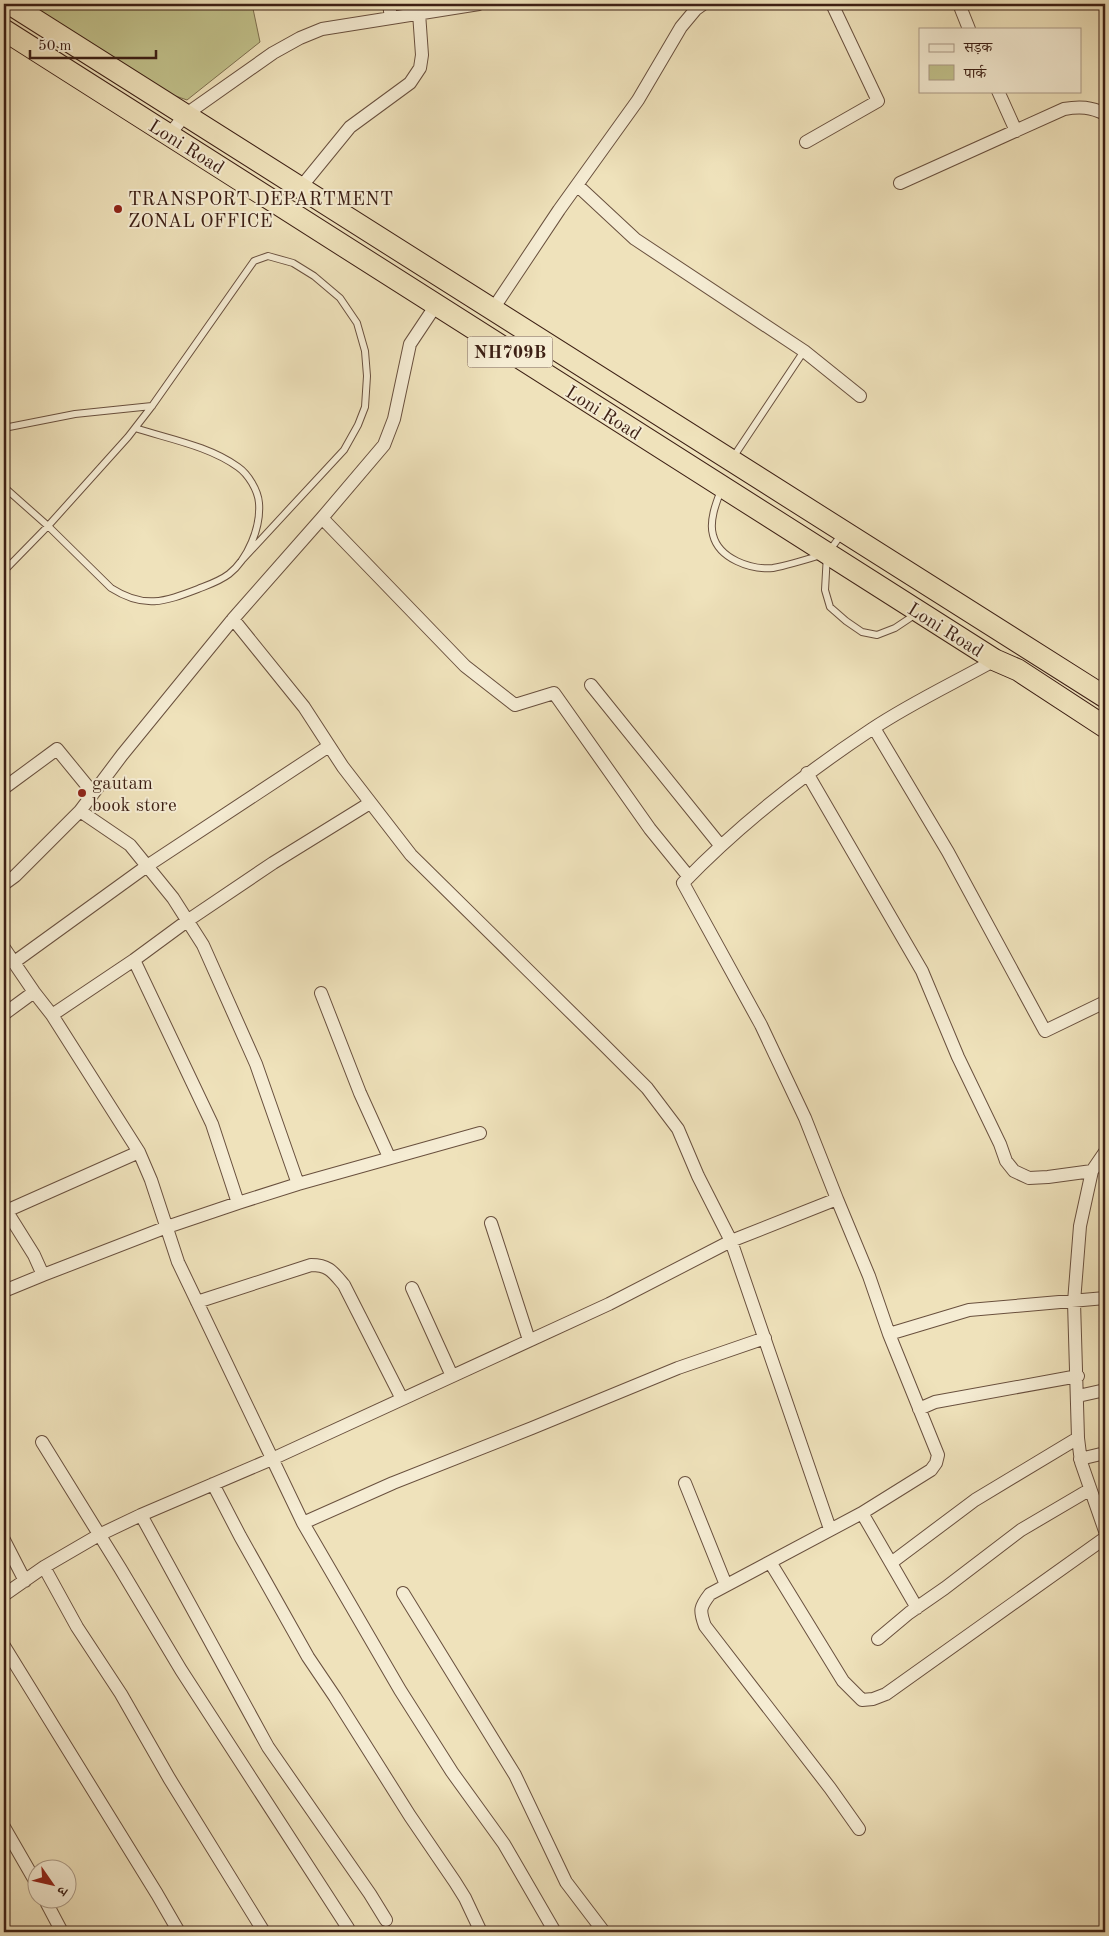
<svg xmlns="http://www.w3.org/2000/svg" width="1109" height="1936" viewBox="0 0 1109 1936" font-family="'Old Standard TT','Noto Serif Devanagari',serif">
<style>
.green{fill:#c1c18b;stroke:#7e7050}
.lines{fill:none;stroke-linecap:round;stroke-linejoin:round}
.service-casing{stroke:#69503e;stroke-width:8}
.minor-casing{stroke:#69503e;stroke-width:14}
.trunk-casing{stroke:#3c1f14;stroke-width:23}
.service{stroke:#f5ecd3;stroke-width:6}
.minor{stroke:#f5ecd3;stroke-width:12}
.trunk{stroke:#efe2bb;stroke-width:21}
.poi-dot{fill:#8f2418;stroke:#f5ecd3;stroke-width:2}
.labels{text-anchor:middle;stroke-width:4;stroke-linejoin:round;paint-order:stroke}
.shield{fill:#f5ecd3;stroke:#745c4d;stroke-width:1}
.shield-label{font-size:18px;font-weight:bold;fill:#3c1f14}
.street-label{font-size:19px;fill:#3c1f14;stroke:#f5ecd3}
.poi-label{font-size:19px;fill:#3c1f14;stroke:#f5ecd3;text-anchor:start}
</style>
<rect width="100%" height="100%" fill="#efe2bb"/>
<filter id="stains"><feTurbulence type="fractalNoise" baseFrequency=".004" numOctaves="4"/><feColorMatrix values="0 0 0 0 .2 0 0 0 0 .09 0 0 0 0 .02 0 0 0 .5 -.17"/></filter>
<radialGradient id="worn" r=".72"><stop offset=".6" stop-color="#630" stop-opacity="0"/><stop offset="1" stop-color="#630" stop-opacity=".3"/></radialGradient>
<path class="green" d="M30,4H252L260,42L187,100L167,93Z"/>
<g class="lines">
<defs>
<path id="service" d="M4,428L75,414L152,406
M732,459L804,351
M4,487L48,526L111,588C144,609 164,602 198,589C208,585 220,581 229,574C248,559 261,527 259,503C258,490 248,474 238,467C209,446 169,439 135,428
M721,490C716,503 709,521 713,535C719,559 751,570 773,568C789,565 805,560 821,555
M841,535L827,554L825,590L830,607L846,621L862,632L877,635L895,628L916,614
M4,571L48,526L128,437L152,406L254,261L268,256L293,263L314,276L340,298L357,323L365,351L367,376L365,407L358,425L344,450L242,560"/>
<path id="minor" d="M389,4L391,18
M961,9L969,29
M998,91L1016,131
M169,135L185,115L273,53L300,38L322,29L479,4
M806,142L878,101L832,4
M900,183L1064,109C1080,106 1091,107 1105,114
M578,186L635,239L804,351L860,396
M301,187L350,127L410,83L420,68L422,55L419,13
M493,309L559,210L638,100L681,27L696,9L703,4
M322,518L465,666L515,705L554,693L650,829L689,877
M233,619L304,707L343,767L411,855L603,1044L647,1088L678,1129L698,1176L731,1241L830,1529
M591,685L720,845
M874,728L948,852L1045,1031L1105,1002
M807,773L922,971L958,1057L1000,1144L1006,1161L1014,1171L1029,1178L1048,1177L1092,1171
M4,788L57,749L93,793
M80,811L130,845L173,898L203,945L256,1064L298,1184L480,1133
M4,884L15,876L80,811L122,755L233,619L322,518L384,445L394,419L410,344L436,305
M4,948L34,992L52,1015L139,1152L151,1180L178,1262L303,1523L400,1690L452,1772L504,1844L555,1932
M13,963L147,866L329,746
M321,993L360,1093L389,1157
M4,1014L34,992
M52,1015L134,960L187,921L273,863L370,803
M1105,1152L1092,1171L1080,1226L1074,1302L1078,1438L1081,1462L1105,1531
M837,1199L805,1118L761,1025L683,883C740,824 804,774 872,729C911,703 954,683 995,660
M238,1203L298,1184
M4,1207L34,1255L43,1275L4,1291
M4,1212L139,1152
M491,1223L529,1340
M43,1275L167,1227L238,1203L212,1124L134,960
M412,1288L452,1376
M197,1302L311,1265C329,1265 333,1272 344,1285L402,1399
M889,1334L969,1310L1105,1298
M1078,1396L1105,1390
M919,1409L935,1402L1078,1376
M42,1442L120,1568L181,1670L348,1928
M1080,1459L1105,1453
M685,1483L726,1585
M213,1484L240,1536L308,1657L335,1697L410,1816L455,1882L465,1898L481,1932
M862,1513L917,1608
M141,1515L268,1747L370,1894L386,1920
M303,1523L393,1483L532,1428L678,1368L765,1338
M4,1540L25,1581
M770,1562L843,1681L862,1700L873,1699L886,1694L1105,1538
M891,1563L975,1500L1078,1438
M44,1567L77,1627L121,1694L169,1778L264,1932
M403,1593L515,1775L566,1882L604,1932
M4,1595L44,1567L99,1535L141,1515L272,1459L609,1304L731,1241L837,1199L869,1276L889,1334L938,1455L936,1463L931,1470L862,1513L710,1594C700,1607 699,1610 705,1626L830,1788L859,1829
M878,1639L909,1613L945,1588L1021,1530L1089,1490
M4,1646L157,1894L179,1932
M4,1827L38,1886
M44,1898L62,1932"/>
<path id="trunk" d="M10,4L1105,697
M4,30L995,660L1018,670L1105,727"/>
</defs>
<use href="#service" class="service-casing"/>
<use href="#minor" class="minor-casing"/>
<use href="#trunk" class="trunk-casing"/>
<use href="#service" class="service"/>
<use href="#minor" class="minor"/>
<use href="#trunk" class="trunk"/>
</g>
<g class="poi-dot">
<circle cx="118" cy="209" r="5"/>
<circle cx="82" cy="793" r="5"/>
</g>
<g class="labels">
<rect class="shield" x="467.5" y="336.5" width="85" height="31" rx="4"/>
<g class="shield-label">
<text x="510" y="358">NH709B</text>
</g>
<g class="street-label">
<text transform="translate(187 146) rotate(32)" y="7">Loni Road</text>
<text transform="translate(604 412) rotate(32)" y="7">Loni Road</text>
<text transform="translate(946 629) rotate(32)" y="7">Loni Road</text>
</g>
<g class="poi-label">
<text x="128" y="205">TRANSPORT DEPARTMENT<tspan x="128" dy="22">ZONAL OFFICE</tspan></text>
<text x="92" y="789">gautam<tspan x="92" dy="22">book store</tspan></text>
</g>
</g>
<rect width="1109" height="1936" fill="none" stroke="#efe2bb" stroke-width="20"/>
<rect x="5" y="5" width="1099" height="1926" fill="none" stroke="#3c1f14" stroke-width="2.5"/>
<rect x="10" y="10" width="1089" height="1916" fill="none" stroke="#3c1f14"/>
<rect x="919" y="28" width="162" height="65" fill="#f5ecd3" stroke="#ab9a87"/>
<rect x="929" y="44" width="25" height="8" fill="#f5ecd3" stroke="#ab9a87"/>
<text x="964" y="52" font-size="15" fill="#3c1f14">सड़क</text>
<rect x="929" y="65" width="25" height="15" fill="#c1c18b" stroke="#ab9a87"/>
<text x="964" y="78" font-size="15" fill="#3c1f14">पार्क</text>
<g transform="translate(52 1884) rotate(124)"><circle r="24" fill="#f5ecd3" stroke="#ab9a87"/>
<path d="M0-4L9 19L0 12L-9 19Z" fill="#8f2418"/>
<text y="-8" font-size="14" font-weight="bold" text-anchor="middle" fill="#3c1f14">उ</text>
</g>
<path d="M30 50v8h126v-8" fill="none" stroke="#3c1f14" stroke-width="2.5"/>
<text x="38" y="50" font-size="15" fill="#3c1f14" stroke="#f5ecd3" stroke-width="4" paint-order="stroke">50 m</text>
<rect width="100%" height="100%" filter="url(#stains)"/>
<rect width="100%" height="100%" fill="url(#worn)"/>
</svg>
